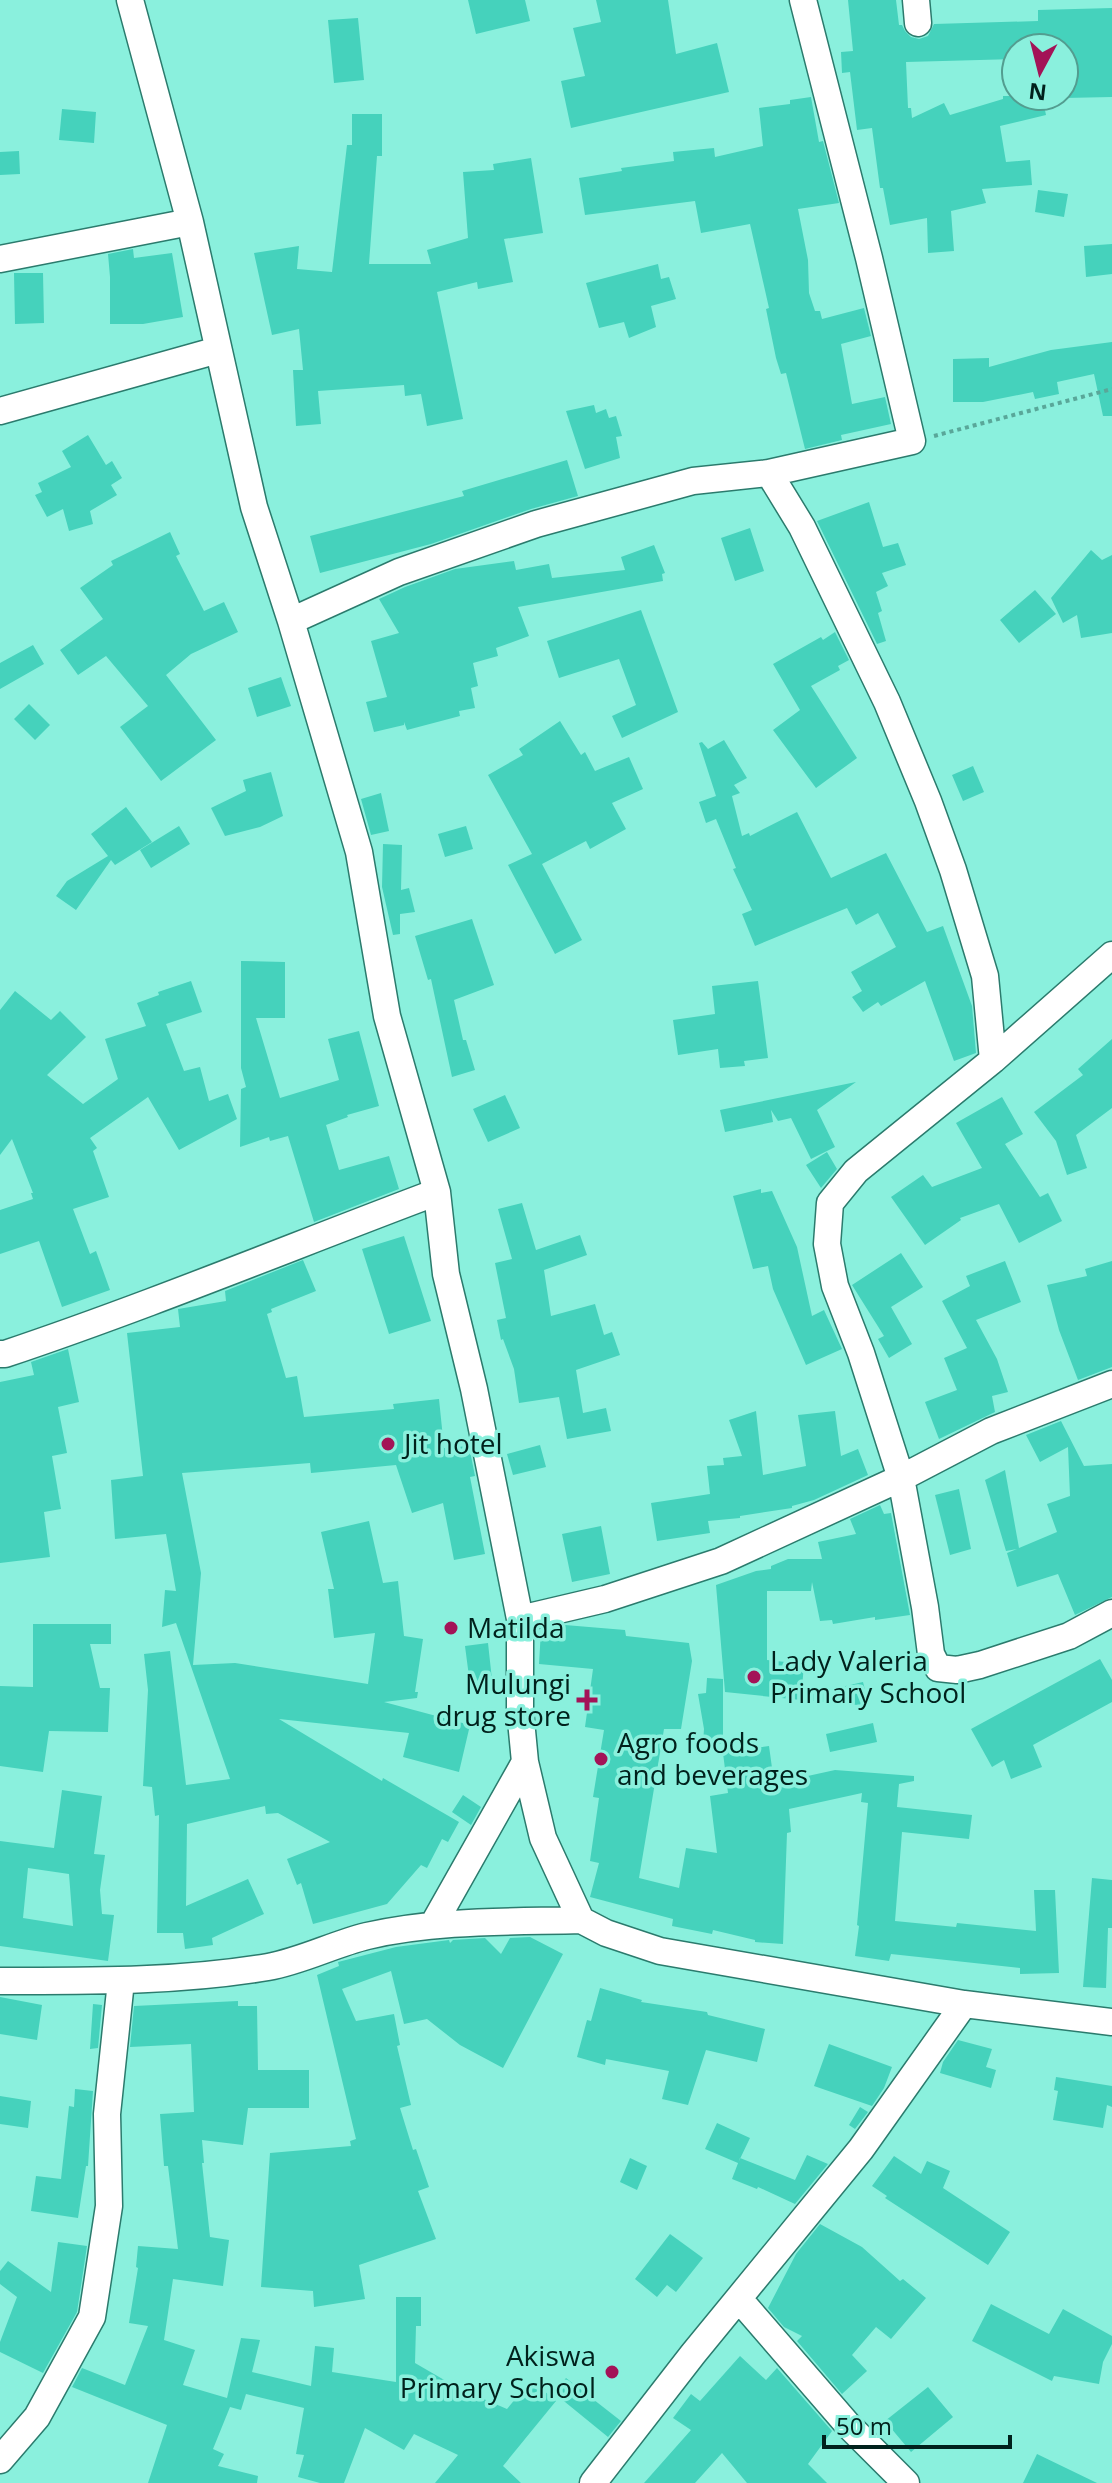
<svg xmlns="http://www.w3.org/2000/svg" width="1112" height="2483" viewBox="0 0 1112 2483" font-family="'Open Sans',sans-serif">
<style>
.building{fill:#45d2bc;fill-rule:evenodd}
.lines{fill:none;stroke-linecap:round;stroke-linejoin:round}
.minor-casing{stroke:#2b7b6d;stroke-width:29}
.path{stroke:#59a799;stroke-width:4;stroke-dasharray:4 4;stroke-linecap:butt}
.minor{stroke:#fff;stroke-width:26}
.poi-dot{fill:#a31357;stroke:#8af0dd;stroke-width:3}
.labels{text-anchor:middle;stroke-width:7;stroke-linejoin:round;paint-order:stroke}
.poi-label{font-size:28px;fill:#00211c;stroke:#8af0dd;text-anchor:start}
</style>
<rect width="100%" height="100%" fill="#8af0dd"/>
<path class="building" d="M468,0H525L530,21L476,34Z
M596,0H668L676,54L717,43L729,92L571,128L561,81L585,76L573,28L601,22Z
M848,0H896L899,25H902L905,31L911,37L919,39L928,36L934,24L1038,21V10L1112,8V97L1064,98V48H1016V59L906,62L908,108H911L912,118L944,103L950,115L1003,99V96H1042L1046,115L1000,126L1006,162L1030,160L1032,185L982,189L986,203L951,211L954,251L928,253L927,218L890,225L883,188H880L872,128L857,130L850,72L842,73L841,52L853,51Z
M358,18L364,80L334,83L328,20Z
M811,97L819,142L823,141L839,203L798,209L808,260L809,293L815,311H820L822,319L864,308L871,336L841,344L852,404L885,397L891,424L841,435L842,440L805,449L786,373L781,374L776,358L766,309L769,308L750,224L701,233L695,201L585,215L579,178L622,171L621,168L674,161L673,152L714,148L715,157L763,146L759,108L790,104V100Z
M62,109L96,112L94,143L59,140Z
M352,114H382V156H377L369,264H431L427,250L468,238L463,172L494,170L493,164L531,158L543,233L504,239L513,282L478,289L477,282L437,292L463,419L427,426L421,394L405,396L404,385L318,391L321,424L296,426L293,370H303L299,329L272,335L254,253L299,246L297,269L332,272L347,145H352Z
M19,151L20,174L0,175V152Z
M1038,190L1068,194L1064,217L1035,212Z
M1112,244V274L1086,277L1084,246Z
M133,249L134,258L172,253L183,317L143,324H110V277L108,254Z
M658,264L661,279L669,277L676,299L651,306L656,327L629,338L624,322L599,328L586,283Z
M14,273H43L44,323L15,324Z
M1112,342V416H1103L1094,374L1057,382L1059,394L1035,399L1033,392L983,402H953V359L989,358V367L1051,350Z
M594,405L596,413L606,409L609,418L616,416L622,436L616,437L620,458L585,469L566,411Z
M88,435L106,465L112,461L122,478L111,485L117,495L90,511L93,524L69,531L63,509L47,517L35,495L42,492L38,483L71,467L62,451Z
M567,460L578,496L531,509L431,544L320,573L310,536L464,496L462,491Z
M869,502L883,547L898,543L906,565L882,573L888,586L876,592L882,611L878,613L886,641L877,644L817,521Z
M750,528L764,571L735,581L721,538Z
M170,532L180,554L176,556L204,611L224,602L238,632L191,654L166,675L216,740L161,781L120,727L148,706L106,656L78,675L60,650L103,619L80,588L113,565L111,561Z
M654,545L665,573L662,574L663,581L518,607L529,636L496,648L498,656L473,663L478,686L471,688L475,708L459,711L460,716L407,730L404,722V725L374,732L366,702L387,697L371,641L399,633L379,599L405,587L455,569L514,561L516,570L549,564L552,578L625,570L621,557Z
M1091,550L1102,560L1112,555V633L1081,638L1077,615L1063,623L1051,598Z
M1035,590L1056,614L1019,643L1000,620Z
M641,610L678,712L622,738L612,716L636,705L619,659L559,678L547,641Z
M835,632L849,660L838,666L840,670L811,686L857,758L816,788L773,730L800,710L773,664L821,637L823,640Z
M33,645L44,664L0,689V663Z
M281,677L291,706L257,717L248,688Z
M29,704L50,725L35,740L14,719Z
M560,721L581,755L585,752L595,771L629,757L643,789L612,803L626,829L590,849L586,841L542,864L582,940L555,954L508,865L532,854L488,775L523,755L519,749Z
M724,740L747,778L734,785L740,793L732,796L742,836L749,833L750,836L797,812L831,878L886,853L927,932L943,926L972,1006L976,1053L954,1061L925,981L881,1006L878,1002L863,1012L852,997L862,991L851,972L896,947L878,913L856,925L847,908L755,946L742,914L752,910L733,869L736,868L716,819L706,823L699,802L716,796L699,743L702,742L708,749Z
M973,766L984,792L963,801L952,775Z
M271,772L283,816L260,827L225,836L211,808L246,791L243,780Z
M381,793L389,831L371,835L361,799Z
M126,807L152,842L115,865L111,860L76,910L56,896L67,881L108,856L91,834Z
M179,826L190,844L151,868L140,850Z
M466,826L473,849L445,857L438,834Z
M383,844L402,845L401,890L409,888L415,912L400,914V934L393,935L382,887Z
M472,919L494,985L454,1000L463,1040H466L475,1070L452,1077L431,979L428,980L415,936Z
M241,961L285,962V1018H256L280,1098L339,1080L328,1039L359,1031L379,1106L347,1115L348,1117L326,1125L339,1170L389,1156L399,1189L314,1222L288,1136L270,1141L269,1137L240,1147L241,1089L246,1087L241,1068Z
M191,981L202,1012L166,1024L184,1071L200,1067L209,1101L228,1094L237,1119L179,1150L148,1097L90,1138L97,1148L93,1151L109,1197L73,1209L90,1254L96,1251L110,1290L62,1307L39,1241L0,1254V1210L33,1199L31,1193H33L12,1139L0,1155V1010L15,991L51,1020L60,1011L86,1037L47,1075L83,1104L118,1079L105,1039L146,1026L137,1003L159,995L158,992Z
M758,981L768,1058L744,1061L745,1066L720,1068L718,1049L678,1055L673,1020L715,1014L712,986Z
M1112,1039V1108L1076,1135L1087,1168L1067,1175L1056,1141L1034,1112L1083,1075L1078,1069Z
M856,1082L817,1110L835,1147L811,1159L791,1118L778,1121L771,1110L773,1122L725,1132L720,1110Z
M505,1095L520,1128L488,1142L473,1109Z
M1002,1097L1023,1134L1005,1144L1040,1197L1048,1193L1062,1221L1019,1243L999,1204L960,1218L961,1220L925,1245L891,1197L923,1175L932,1187L982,1168L956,1123Z
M827,1152L837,1169L821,1188L806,1165Z
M761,1189V1193L772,1191L797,1247L812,1316L824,1310L842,1349L806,1365L773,1289L768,1266L753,1269L733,1196Z
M522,1203L536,1250L580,1235L587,1255L544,1270L551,1316L595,1304L604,1335L612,1332L620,1355L576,1370L583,1413L606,1408L611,1431L567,1439L559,1397L519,1403L514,1369L503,1339L501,1340L497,1320L506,1318L495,1263L512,1259L498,1209Z
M404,1236L431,1321L389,1334L362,1249Z
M901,1253L923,1287L891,1307L912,1344L889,1358L878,1339L884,1336L852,1285Z
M303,1260L316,1291L271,1309L272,1312L267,1314L286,1378L297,1376L304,1417L394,1409L393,1404L439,1399L444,1448L469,1446L475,1476L470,1477L485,1554L454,1560L443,1503L412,1513L396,1465L311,1473L310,1463L182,1473L201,1573L193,1665L235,1663L368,1684L375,1633L334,1638L328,1589H334L321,1532L369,1521L383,1583L398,1581L404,1636L423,1639L415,1692H418L417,1698L384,1702L470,1725L459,1772L403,1757L409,1733L279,1719L382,1781L383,1778L459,1822L448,1842L442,1839L427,1868L421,1865L387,1904L313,1924L301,1883L297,1885L287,1859L330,1842L278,1813L266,1814L265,1806L187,1824L186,1906L248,1879L264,1914L212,1938L213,1945L185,1949L183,1933H157L159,1815L155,1816L152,1787L143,1786L148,1690L144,1654L170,1651L186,1785L230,1779L176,1623L162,1627L165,1590L176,1591L166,1534L115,1539L111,1480L143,1476L127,1333L180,1327L178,1309L226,1301L225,1291Z
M1005,1261L1021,1302L976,1320L997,1359L1008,1392L992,1396L995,1412L939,1439L925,1402L957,1390L944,1358L967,1348L942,1301L970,1286L966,1276Z
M1112,1261V1367L1078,1380L1059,1330L1047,1285L1087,1276L1085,1269Z
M68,1349L79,1402L58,1407L67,1453L52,1456L61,1509L44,1512L50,1557L0,1563V1382L34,1375L31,1362Z
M756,1411L763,1475L806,1466L798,1415L835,1411L841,1456L858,1449L868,1475L814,1500L792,1506V1508L740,1516V1518L708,1521L710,1533L657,1541L651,1503L710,1494L707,1466L724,1465L723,1458L742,1456L729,1420Z
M1061,1421L1084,1466L1112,1464V1597L1075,1615L1058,1574L1017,1587L1007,1553L1017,1549L1006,1551L985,1480L1005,1470L1019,1548L1057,1532L1047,1504L1070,1496L1068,1447L1040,1462L1026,1435Z
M540,1445L546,1467L513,1475L507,1454Z
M959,1489L971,1549L950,1555L935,1495Z
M880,1505L884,1514L891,1513L910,1615L875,1620V1617L833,1624L832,1620L820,1621L812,1582L811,1591H767V1660L804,1664L801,1700L725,1692L716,1585L756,1571L771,1569V1566L788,1559H822L818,1542L856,1534L850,1519Z
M601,1526L610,1574L572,1582L562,1534Z
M33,1624H111V1644H90L100,1688H110L108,1732L49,1731L43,1772L0,1766V1686L33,1687Z
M565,1625L625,1630L626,1636L689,1643L692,1661L681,1729H664L639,1878L679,1888L686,1848L717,1853L710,1796L728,1793L723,1753L769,1746L773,1775L785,1774V1781L835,1770L914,1776V1781L899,1784L897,1807L972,1815L969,1839L902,1832L895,1921L956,1927L957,1923L1036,1931L1034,1890H1055L1059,1973L1020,1974V1968L891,1954L889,1961L855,1956L859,1926L857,1925L868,1803L861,1802L862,1793L789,1809L791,1832L787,1833L783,1944L755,1942V1940L713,1930L712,1934L672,1926L673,1919L590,1897L599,1863L590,1861L599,1798L593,1797L604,1730L585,1727L593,1669L539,1664L541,1630Z
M488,1643L493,1689L471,1692L465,1646Z
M1100,1659L1112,1680V1702L1033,1745L1042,1767L1011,1779L1004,1760L992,1767L971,1729Z
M707,1678L723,1679V1744L703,1743L704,1729L698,1694L706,1693Z
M863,1682L869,1706L802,1700V1696Z
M873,1723L877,1742L830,1752L826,1734Z
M62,1790L102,1796L94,1854L105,1855L100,1890L102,1914L114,1915L108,1961L0,1946V1841L54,1848ZM28,1868L69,1874L73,1926L23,1918Z
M463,1795L481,1807L471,1825L452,1812Z
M1092,1878L1112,1880V1928H1108L1106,1988L1083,1987Z
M530,1937L563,1954L503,2068L460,2045L427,2019L404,2024L391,1971L342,1989L356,2021L394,2014L400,2045L397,2046L411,2105L400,2108L413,2150L416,2149L429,2187L418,2191L436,2239L359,2265L365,2299L314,2307L313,2291L261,2287L270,2153L351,2146L350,2141L356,2139L317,1975L339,1966L338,1962L396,1947L449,1940L450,1943L453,1940L485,1938L501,1954L510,1938Z
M600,1988L642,2000L641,2002L707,2012L708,2015L765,2029L757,2062L706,2050L688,2105L662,2099L669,2071L606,2059L605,2065L577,2057L587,2020L591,2021Z
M0,1997L42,2005L37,2040L0,2034Z
M238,2001V2006H257L258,2070H309V2108H248L243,2145L202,2140L204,2163H202L210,2237L229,2240L223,2286L173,2279L164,2340L195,2350L183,2385L227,2398L241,2338L260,2340L252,2372L311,2386L315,2346L334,2348L332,2372L396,2382V2297H421V2326H416L415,2363L458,2388L507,2409L531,2380L556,2401L503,2466L521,2483H435L458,2455L414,2434L404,2450L365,2428L344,2483H320L298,2477L304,2455L296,2454L304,2408L246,2394L241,2410L230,2407L213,2449L224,2454L218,2466L258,2476L257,2483H148L167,2425L72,2387L82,2368L125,2385L148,2326L129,2323L138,2268L136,2267L138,2246L178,2249L168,2166H164L160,2114L194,2112L191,2044L130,2047L134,2006Z
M93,2004L102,2005L98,2048L90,2049Z
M958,2040L992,2049L986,2067L996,2070L991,2088L940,2073L943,2062Z
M829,2044L892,2067L884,2088L872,2106L814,2086Z
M1056,2077L1112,2086V2107L1107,2105L1103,2128L1053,2120L1058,2091L1054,2090Z
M75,2089L93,2091L88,2166H86L78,2218L31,2211L36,2176L61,2179L69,2106L74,2107Z
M0,2096L31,2101L28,2128L0,2124Z
M860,2107L868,2112L855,2129L849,2125Z
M717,2123L750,2138L738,2163L705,2149Z
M807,2155L828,2164L795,2204L758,2187L757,2189L732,2179L740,2158L795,2180Z
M894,2156L921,2174L927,2161L950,2171L943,2188L1010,2232L988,2265L885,2198L887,2196L872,2186Z
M630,2158L647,2166L637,2190L620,2182Z
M820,2224L862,2247L900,2281L903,2279L926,2298L891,2339L876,2327L852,2355L867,2371L842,2394L797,2341L802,2336L784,2327L768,2308L796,2254Z
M670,2234L703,2258L676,2292L667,2285L657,2297L635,2279Z
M58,2242L87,2246L77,2312L43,2373L0,2352V2342L17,2297L0,2284V2271L8,2261L51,2292Z
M991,2304L1049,2334L1063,2309L1112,2336V2344L1103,2362L1099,2384L1054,2376L1052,2381L972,2341Z
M740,2356L766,2380L777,2368L832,2431L808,2464L827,2483H747L722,2453L695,2483H644L691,2430L673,2418L691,2394L700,2401Z
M566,2378L621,2421L608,2437L554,2393Z
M928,2387L953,2417L911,2452L885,2421Z
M1037,2454L1097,2483H1023Z"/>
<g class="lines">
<defs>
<path id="minor" d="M130,0L190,222L254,507L291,621L359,852L387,1016L437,1192L446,1274L474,1389L520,1619V1710L525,1762L543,1838L581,1920L606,1933L660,1951L964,2004L1112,2022
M916,0L918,23
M0,259L190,222
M0,411L218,350
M769,473L802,527L887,702L928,801L953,870L985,976L993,1060
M291,621L399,572L536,524L693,481L769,473L912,441L869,258L803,0
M1112,955L993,1060L856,1171L830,1203L827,1244L835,1286L861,1353L901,1478L925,1607L931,1654L938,1668L957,1670L980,1665L1069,1636L1112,1613
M0,1354H5C151,1305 293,1246 437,1192
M520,1619L605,1599L721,1561L901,1478L991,1431L1112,1384
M433,1925L525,1762
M0,1981C90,1981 179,1982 268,1967C302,1961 334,1944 367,1936C436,1920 510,1922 581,1920
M739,2299L848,2425L906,2483
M0,2460L37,2417L92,2317L109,2206L107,2114L121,1981
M593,2483L693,2354L861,2149L964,2004"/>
</defs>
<use href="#minor" class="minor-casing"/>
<path class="path" d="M934,436L1112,389"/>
<use href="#minor" class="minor"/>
</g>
<g class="poi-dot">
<circle cx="388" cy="1444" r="8"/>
<circle cx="451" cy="1628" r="8"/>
<circle cx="754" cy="1677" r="8"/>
<path d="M583 1688h8v8h8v8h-8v8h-8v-8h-8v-8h8z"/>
<circle cx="601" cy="1759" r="8"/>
<circle cx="612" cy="2372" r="8"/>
</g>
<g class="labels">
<g class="poi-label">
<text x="404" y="1454">Jit hotel</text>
<text x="467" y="1638">Matilda</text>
<text x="770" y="1671">Lady Valeria<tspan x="770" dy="32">Primary School</tspan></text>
<text x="571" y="1694" text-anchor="end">Mulungi<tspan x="571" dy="32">drug store</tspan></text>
<text x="617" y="1753">Agro foods<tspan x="617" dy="32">and beverages</tspan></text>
<text x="596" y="2366" text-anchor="end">Akiswa<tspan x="596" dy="32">Primary School</tspan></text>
</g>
</g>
<g transform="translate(1040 72) rotate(187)"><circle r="38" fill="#8af0dd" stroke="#539d90" stroke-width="2"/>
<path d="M0-6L14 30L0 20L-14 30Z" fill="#a31357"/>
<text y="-12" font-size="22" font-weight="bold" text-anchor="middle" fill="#00211c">N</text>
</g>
<path d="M824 2435v12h186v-12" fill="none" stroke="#00211c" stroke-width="4"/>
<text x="836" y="2435" font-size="24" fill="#00211c" stroke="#8af0dd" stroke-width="6" paint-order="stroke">50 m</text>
</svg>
